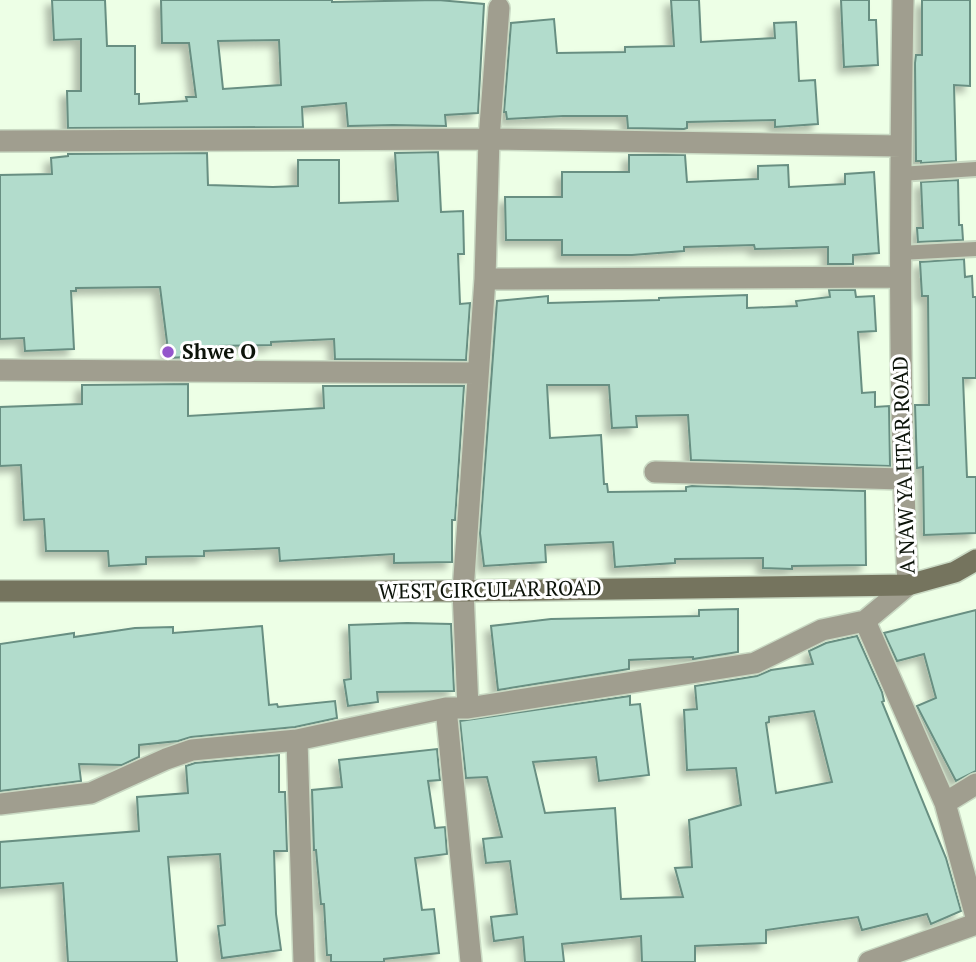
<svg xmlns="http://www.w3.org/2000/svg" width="976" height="962" viewBox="0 0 976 962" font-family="'PT Serif',serif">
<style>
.building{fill:#b2dccc;stroke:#688f82;stroke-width:2;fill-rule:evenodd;filter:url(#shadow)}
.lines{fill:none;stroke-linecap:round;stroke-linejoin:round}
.lane-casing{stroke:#c9d9c3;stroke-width:18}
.street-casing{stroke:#c9d9c3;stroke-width:24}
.secondary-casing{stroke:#c9d9c3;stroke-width:24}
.lane{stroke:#a09e8f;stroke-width:14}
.street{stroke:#a09e8f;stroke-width:21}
.secondary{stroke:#75745e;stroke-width:21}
.poi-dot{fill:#9456cc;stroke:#fff;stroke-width:2.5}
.labels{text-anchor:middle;stroke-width:6;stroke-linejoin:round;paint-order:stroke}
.poi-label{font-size:21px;font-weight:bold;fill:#0c1309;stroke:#fff;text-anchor:start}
.street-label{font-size:21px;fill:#0c1309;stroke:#fff}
</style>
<defs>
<filter id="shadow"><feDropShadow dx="-6" dy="6" stdDeviation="3.5" flood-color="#0004"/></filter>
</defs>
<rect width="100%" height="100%" fill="#edffe6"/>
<path class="building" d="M52,0H105L107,46H135V94H139V104L187,101L186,97H196L189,43H162L161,0H332V2L438,0L484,4L478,113L445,115L446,126L393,125L348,126L346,103L302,107L303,127L68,128L67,91H81V39L54,40ZM279,40L281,85L223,89L218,41Z
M671,0H699L701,42L775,38L774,23L796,22L799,81L815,80L818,124L775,127V120L687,122V128L684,129L628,128L627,116H563L507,119L506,112H504L511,23L554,19L557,53L625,52V47L674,46Z
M841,0H869V20H876L878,65L844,67Z
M922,0H970V86L954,85L956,161L921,163V161H916L915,63L916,55H922Z
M438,152L441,212L463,211L464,254H458L460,304L470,303L466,360L335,359L334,339L271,342V345L216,346L217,355L169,358L160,287L76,288V291H71L74,349L25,351L24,338L0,339V175L52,174L51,158L68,156V154L207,153L208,185L273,187L298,186V160H339V203L398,201L395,153Z
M629,155H685L687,182L758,179V166L788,165L789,187L845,184V174L874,172L879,253L853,255V264H828V247L755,249L754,245L684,247V251L632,255H562V240H506L505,197H562V172H629Z
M958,180L959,225H962L963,240L918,242L917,228H923L921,182Z
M964,259L965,277L972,276L973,297H976V378H963L967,477H976V533L924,535L923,467L917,468L915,405H929L928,296H922L920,262Z
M829,290H855L856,297L874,296L876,331L858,332L862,393L875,392V407L889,406L890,466L691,460L688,415L636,416L637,427L612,428L609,385H547L550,438L601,435L604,484H607L608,492L686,491V487L692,486L865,491L866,565L792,566V569L763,568V558L675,559V563L615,567L613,542L545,545L546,562L484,566L480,533L497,301L548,296V303L659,300V298L747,295V308L797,306L796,301L830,297Z
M188,384V416L324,408L323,386H464L455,520H452V562L394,563V554L280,561L279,548L204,551V556L146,557V564L109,566L108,551H46L44,519L24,520L21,465L0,466V407L82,404V385Z
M738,609V652L693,659V657L629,660V669L498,690L491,626L551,619L699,616V610Z
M976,610V771L956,781L917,706L936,698L924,654L897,661L884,633Z
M407,623L451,624L454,691L377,692L378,702L348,706L344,680L351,679L349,625Z
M262,626L269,705L277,704L278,707L335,701L337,718L295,727L191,737L178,741L139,745V757L122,765L79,764L81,781L0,791V644L74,633V637L135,628L173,627V633Z
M857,636L882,692L884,701L882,702L946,858L961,911L931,924L927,914L862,930L858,917L766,930V943L695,946V962H642L641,936L562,944L564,962H525L523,937L494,941L491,917L517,914L510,861L486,863L483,839L502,837L487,777L466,778L460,721L630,696V705L640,704L649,775L599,781L596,757L533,762L545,813L615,808L621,899L683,897L675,868L692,867L689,820L741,805L736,768L687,770L684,710L697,709L695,686L757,676L771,670L813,664L809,651L826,643ZM814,711L832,782L776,793L766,723L769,722V717Z
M437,749L440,780L428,781L435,828L445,827L447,854L415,858L422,910L434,909L439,953L384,959V962H331V955H327L324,904H321L316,850H314L312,790L342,787L339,760Z
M279,755V792H285L287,851H274L276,914L281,950L222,958L218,926L225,925L220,854L168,857L177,962H68L63,883L0,888V842L139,831L137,797L188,793L186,766L195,763Z"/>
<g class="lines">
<defs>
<path id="lane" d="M900,174L976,169
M899,253L976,249"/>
<path id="street" d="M0,141L489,139L901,146
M485,279L899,277
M0,370L477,373
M655,472L902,479
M865,621L945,803L976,917
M446,708L471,962
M468,708L463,591L485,279L489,139L499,8
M297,740L304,962
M945,803L976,784
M0,804L91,793L166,759L192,750L297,740L446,708H468L755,663L822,630L865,621L908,585C898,390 900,195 903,0
M869,962L976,924"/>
<path id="secondary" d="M0,591H463L908,585L955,572L976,560"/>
</defs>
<use href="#lane" class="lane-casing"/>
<use href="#street" class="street-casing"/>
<use href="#secondary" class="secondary-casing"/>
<use href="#lane" class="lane"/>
<use href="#street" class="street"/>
<use href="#secondary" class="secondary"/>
</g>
<circle class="poi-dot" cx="168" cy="352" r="7"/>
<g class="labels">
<g class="poi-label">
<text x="182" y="359">Shwe O</text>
</g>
<g class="street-label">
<text transform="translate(904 465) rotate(-92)" y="7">A NAW YA HTAR ROAD</text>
<text transform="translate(490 590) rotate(-1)" y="7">WEST CIRCULAR ROAD</text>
</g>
</g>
</svg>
